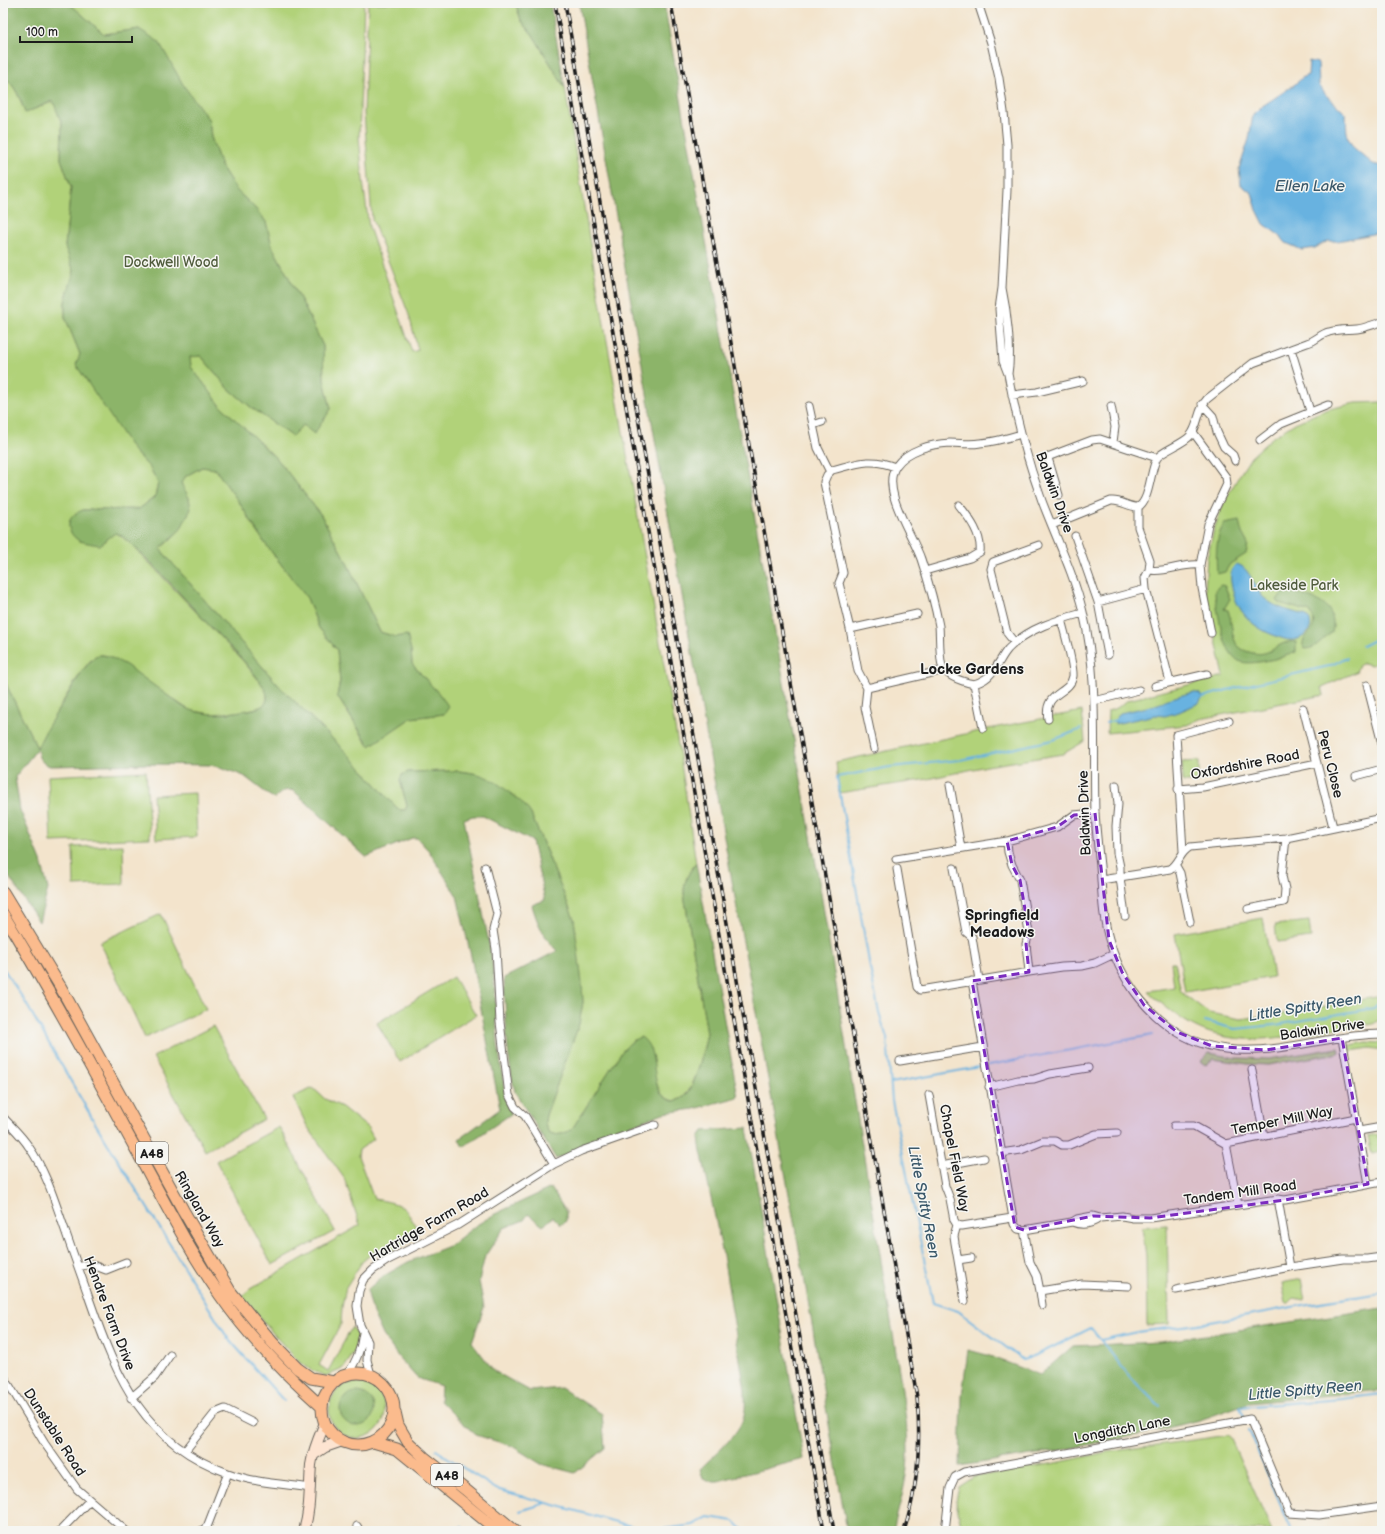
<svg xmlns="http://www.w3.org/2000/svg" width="1385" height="1534" viewBox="0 0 1385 1534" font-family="'Balsamiq Sans',sans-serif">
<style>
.green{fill:#b1d279;stroke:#66774a}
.forest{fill:#8cb469;stroke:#546842}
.water{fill:#68b2e0;stroke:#42677e}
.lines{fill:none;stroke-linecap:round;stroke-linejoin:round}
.stream{stroke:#68b2e0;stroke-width:2}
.street-casing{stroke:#67625a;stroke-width:9}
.secondary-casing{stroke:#67625a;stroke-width:12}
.primary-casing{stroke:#67625a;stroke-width:13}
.street{stroke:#fff;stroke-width:7}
.secondary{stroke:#fde4d1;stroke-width:10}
.primary{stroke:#fbbb8d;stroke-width:11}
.rail-casing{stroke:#1c1c1c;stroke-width:3.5}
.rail{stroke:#f6f6f2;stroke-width:2;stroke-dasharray:6;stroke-linecap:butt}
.marked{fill:#7b2cbf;fill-opacity:0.2;stroke:#7b2cbf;stroke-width:3;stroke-dasharray:8 5;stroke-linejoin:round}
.labels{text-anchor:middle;stroke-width:3;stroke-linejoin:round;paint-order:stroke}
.shield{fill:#f6f6f2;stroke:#5d5d5c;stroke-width:1}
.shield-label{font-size:13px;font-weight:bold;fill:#1c1c1c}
.park-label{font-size:14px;fill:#505c3d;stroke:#f6f6f2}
.street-label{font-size:14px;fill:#1c1c1c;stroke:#f6f6f2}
.water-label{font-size:15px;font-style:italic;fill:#3a586a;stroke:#f6f6f2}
.neighbourhood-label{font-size:15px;font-weight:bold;fill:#1c1c1c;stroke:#f6f6f2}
</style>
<rect width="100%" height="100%" fill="#f6f6f2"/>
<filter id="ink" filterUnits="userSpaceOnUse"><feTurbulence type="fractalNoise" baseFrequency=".025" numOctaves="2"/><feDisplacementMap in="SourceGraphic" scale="8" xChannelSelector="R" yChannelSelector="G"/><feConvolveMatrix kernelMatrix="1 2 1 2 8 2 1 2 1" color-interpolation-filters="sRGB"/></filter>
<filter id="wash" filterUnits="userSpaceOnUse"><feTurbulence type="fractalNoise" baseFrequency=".012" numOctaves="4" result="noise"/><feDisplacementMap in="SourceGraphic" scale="16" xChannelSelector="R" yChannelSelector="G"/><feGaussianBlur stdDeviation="0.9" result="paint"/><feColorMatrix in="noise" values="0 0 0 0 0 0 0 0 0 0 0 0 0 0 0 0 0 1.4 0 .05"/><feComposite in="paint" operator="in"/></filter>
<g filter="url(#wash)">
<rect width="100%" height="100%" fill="#f3e4cc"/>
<path class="green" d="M69,3H364L359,137L363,181L369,227L412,352L418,350L409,315L372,219L364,113L368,3H514L516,5L521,20L533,35L565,88L591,250L680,756L696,863C688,874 684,880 684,894L707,1033C703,1051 690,1124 661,1093L634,1039L620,1054L572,1129C558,1139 541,1136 546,1115L579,1024L583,1002L574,919L531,814L478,774L460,771L408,772L402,775L400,780L407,806L405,810H400L396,807L351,757L280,687L160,549L180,530L189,498L181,483L186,476L202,467L215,469L239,502L264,542L307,598L319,628L337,650L340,681L337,696L369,746L411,718L444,714L440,695L412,664L411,650L396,637L380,632L347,563L321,515L278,460L221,406L191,367L190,356H201L228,388L252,408L292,436L303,425L314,433L331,409L324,380L323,346L303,304L272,246L266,222L254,207L237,191L221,166L211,137L209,120L139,29L104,34Z
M3,77C15,83 21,101 25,113L54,101L62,124L61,159L71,187L65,246L74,271L65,302V317L80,354L133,450L150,468L158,483L155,497L139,509L83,510L105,542L110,535L114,533L120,535L132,545L243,661L261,683L267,692V700L265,705L257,708L237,712L211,714L189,710L108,656C104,655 100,654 96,656C83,662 45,733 37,748L3,678Z
M1382,402V660L1372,665L1363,663L1359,665L1356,672L1322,687L1324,695L1200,719L1187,725L1107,733L1108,711L1117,708L1128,700L1224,676L1205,591L1207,558L1214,529L1224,502L1239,476L1251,457L1273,437L1295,423L1325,410L1355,403Z
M1082,711L1085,741L1063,754L987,766L928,779L839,793L836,762L993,728Z
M1199,761V782H1183L1182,762Z
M146,771L150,838L51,842L48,776Z
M195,793L197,837L156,839L153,795Z
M123,845L124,884L74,886L73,847Z
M161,914L206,1009L145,1038L100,942Z
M1263,918L1273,977L1185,992L1175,934Z
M1309,921L1311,938L1277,942L1275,925Z
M1171,962H1175L1181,992L1209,1013L1241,1019L1293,1012L1376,997L1382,991V1019C1368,1027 1347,1026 1331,1029C1274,1039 1221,1052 1171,1011C1163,1005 1155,998 1148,991L1174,987Z
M453,977L476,1015L400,1062L377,1023Z
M213,1026L264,1119L205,1151L153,1057Z
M1366,1042L1382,1043V1050L1370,1048L1351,1051L1350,1046L1351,1045Z
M1338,1048L1339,1053L1268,1065L1248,1064L1213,1059L1206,1065L1201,1061L1209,1053L1236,1058L1269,1059Z
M313,1088L325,1099L342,1107L368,1128L374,1139L359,1150L358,1156L374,1199C402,1204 406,1205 418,1232L414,1239L383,1255L376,1250L362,1262L346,1287L342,1307L341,1324L319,1365L328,1371L352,1327L357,1335L355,1349L350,1359L343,1369L326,1376L311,1370L300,1363L277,1338L242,1296L250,1289L360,1225L344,1178L307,1126L293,1097Z
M279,1127L335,1231L272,1265L216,1161Z
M1377,1134L1381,1152L1372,1154L1368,1136Z
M1167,1225L1169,1324L1147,1325L1146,1256L1142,1227Z
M1301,1279L1305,1300L1294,1298L1289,1303H1286L1282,1283Z
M329 1410a28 28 0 1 1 56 0a28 28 0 1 1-56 0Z
M1229,1435L1272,1531H962L956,1501L959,1487L974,1477L1056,1463L1107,1452Z"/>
<path class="forest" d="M3,3H69L104,34L139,29L159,42L184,86L209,120L211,137L221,166L237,191L254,207L266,222L272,246L303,304L323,346L324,380L331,409L314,434L303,425L292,436L252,408L228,388L201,356L190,357L191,367L221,406L278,460L321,515L347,563L380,632L396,637L407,635L411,650L412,664L440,695L449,707L444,714L411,718L370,746L337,696L340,681L337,650L319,628L307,598L264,542L239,502L215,469L202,467L186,476L181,483L189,498L191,509L180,530L160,549L280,687L351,757L396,807L400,810H405L407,806L400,780L402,775L408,772C428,772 459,769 477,774C488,776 500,785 509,792C518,799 525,804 531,814L574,919L582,983L583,1002L579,1024L546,1115C541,1136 558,1139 572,1129L620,1054C626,1047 631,1040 641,1037C659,1050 650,1076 661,1093C664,1097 669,1101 674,1101C679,1100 684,1098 687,1094C697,1082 704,1048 707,1033L684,894C684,880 688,874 696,863L738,1097L694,1109L663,1113L612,1133L556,1159L515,1092C506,1055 506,1016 504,978L557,951C544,937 537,923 532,905L545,900L532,841L483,816H473L464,819L491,953L494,980L498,1045L506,1101L511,1114L463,1147L459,1139L500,1109L471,956L457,896L429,851L417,838H412L366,857L294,791C285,788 280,793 274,799L244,776L223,768L210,765L148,764L50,766C40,762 39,759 37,749L15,777L20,810L41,861L48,889L39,922L3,868V678L37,748L47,728L83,670L95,656L101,655L108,656L126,665L182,706C200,716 222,715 241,711C249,710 266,709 267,699C268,694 264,687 261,683C246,661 226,643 208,624C180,594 152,562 121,535L115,533L100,545C93,544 86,543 80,541C73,538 66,528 70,520C72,515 78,512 83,510L139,509L155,497L158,483L150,468L133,450L76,365L80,354L65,317V302L74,271L65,247L71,187L61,159L62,124L53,101L25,113C21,101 15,83 3,77Z
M514,3H550L565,88L533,35L521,20L516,5Z
M579,3H664L820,887L901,1383C904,1406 908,1430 908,1453C908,1479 899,1506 893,1531H847L803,1271L726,848Z
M1239,521L1242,533L1248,544L1246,554L1230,564L1225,572L1217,574C1216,558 1215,538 1224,524Z
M1221,585L1225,586L1230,599L1224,609L1228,610C1232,620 1231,631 1235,641C1237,646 1241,649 1246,651C1273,661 1275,639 1296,642V652C1286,657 1248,667 1239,661C1233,658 1228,649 1226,644C1222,637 1215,599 1215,592C1216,588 1218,587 1221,585Z
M1289,591C1312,599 1339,602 1332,633C1322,637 1319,648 1306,649L1303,646C1301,633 1322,631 1310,612L1279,603L1277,600L1283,592Z
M747,1128L804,1459L718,1481H708L703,1479L700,1469C714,1455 739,1435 744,1416C746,1408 745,1399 745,1391L723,1255L700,1146L699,1137L703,1131Z
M551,1188L566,1212V1221L561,1225L553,1217L543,1226L528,1214L524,1220L504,1228L485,1256L479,1281L484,1307L472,1342L494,1371L530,1391L561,1388L602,1414L605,1448L575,1473L541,1464L512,1446L476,1435L452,1413L440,1401L441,1386L417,1378L399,1358L383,1335L373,1313L367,1290L382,1277L408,1262L451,1245L475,1226L495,1214Z
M1382,1308V1390L1248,1403L1200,1420L1143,1434L1057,1451L960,1466L962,1396L968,1350L987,1355L1040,1375L1073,1346L1160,1342Z
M340 1409a17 17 0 1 1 34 0a17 17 0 1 1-34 0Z"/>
<path class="water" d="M1309,61L1318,63L1319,85L1325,94L1346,114L1347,136L1353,147L1373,164L1382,166V232L1338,241H1328L1315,248L1302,250L1286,243L1280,236L1264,224L1257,210L1252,193L1241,185L1239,169L1249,139L1253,115L1261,107L1294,85L1303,77L1308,75Z
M1237,564C1251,568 1254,589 1264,598C1277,609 1292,611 1307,616C1317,628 1304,640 1291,640C1286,640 1281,638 1276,636C1255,629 1239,614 1233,592C1231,583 1228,573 1235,565Z
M1194,692L1200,694L1202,698L1199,703L1179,712L1165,716L1155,715L1115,724V720L1120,713L1152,706L1161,703L1171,698Z"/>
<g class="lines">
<path class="stream" d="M1362,646L1382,636
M1200,698L1227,690L1329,666L1347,658
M1106,723L1116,720
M1081,729L1053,740L960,760L890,767L837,777L870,968L879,1013L887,1038L892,1101L933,1303L958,1311L1023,1360L1039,1354L1091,1328L1130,1377L1160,1407
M3,968L24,1000L95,1123L227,1337L284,1401
M1205,1021L1235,1029L1275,1025L1374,1008L1382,999
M989,1065L1153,1035
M891,1083L985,1066
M1101,1340L1137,1332L1198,1324L1320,1302L1382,1293
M1244,1417L1240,1407L1341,1399L1382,1394
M1249,1430L1292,1531
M436,1450L496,1489L649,1531
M520,1511L546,1503
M448,1531L462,1527
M649,1531L693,1525L708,1517L734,1521L744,1531"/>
</g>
</g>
<g filter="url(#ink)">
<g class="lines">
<defs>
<path id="street" d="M978,3L991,43L999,78L1004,112L1007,145V190L1002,288L999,309L1003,361L1008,374C1012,350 1007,312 1002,288
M1291,349L1310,411
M1008,374C1016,417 1027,460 1042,501C1056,538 1074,574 1083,612C1099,678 1093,745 1095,812C1096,830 1098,848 1100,866C1102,890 1102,915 1109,939C1119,976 1144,1011 1177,1032C1241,1072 1314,1034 1382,1034
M1012,395L1037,392L1083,381
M1202,404L1213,416L1217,432L1224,447L1233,455L1235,461
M809,406L818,448L830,472
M1111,406L1115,427L1113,442
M813,425L822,422
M1193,432L1226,477L1227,484L1208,524L1200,565
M1021,434C1008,438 994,442 980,443C970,445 960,443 950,443C931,444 907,450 896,466C880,490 913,535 921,559C928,580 935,604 939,626C940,636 939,662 943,668C949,678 964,682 974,684C978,683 982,681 985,679C996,672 1000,658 1008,649C1028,628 1057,620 1083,613
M1260,440L1281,424L1328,405
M1059,495L1048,458L1050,456L1092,440L1100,439L1157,458
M1138,507C1150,501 1150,470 1157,458C1162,451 1183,444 1190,436C1199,426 1197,410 1207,399L1253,363L1307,343C1316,341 1320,334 1329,332C1339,329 1348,330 1357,329C1365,328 1374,324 1382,322
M1138,507V527L1150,561L1149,570L1145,578L1146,589L1170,682
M1052,525L1111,501C1121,500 1128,507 1138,507
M1075,536L1098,602L1108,655
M1149,570C1167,573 1182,563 1200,565L1202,588L1211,633
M925,571L970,558L980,552C982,534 969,518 959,505
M1098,602L1146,589
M850,629L839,583L843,573L824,482L827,475L832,470C856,464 870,457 895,467
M1015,643L1007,633L991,569L993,562L1039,545
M974,684L983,728
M1367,685L1382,744
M1155,686L1207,674
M867,688L940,671L943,668
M1094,701L1139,690
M1303,708L1333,827
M1048,719C1043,691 1070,695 1073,676C1074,664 1064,632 1061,619
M874,749L865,707L867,688L858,671L850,629L917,614
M1356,776L1382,769
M950,785L961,848
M1116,785L1118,804L1116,826L1117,853L1120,867V877L1125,916
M1178,789L1203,787L1317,763
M1007,841L1008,852L1012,865L1020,880L1029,933L1026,944L1029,972
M1183,851L1176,735L1229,721
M896,859L1007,841L1057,827L1074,815L1095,813
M1176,866L1180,873L1190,922
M485,867L497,914L493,930L496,949L500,1022L509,1095L515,1107L525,1116L554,1164
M954,868L966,932L972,937L979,980
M897,869L917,987L920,990L1029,972L1062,967L1082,966L1095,963L1114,954
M1101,880L1170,869C1180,863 1179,853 1190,847L1286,838L1382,818
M1248,909L1284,902L1285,889L1282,876L1286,838
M972,981L1014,1224L1018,1229L1024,1230L1072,1222
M1342,1038L1368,1184
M900,1061L983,1047
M1252,1070L1264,1137
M989,1087L1018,1080L1034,1079L1050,1074L1088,1068
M929,1095L945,1186L950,1199L954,1220L957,1225
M3,1117C12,1127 22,1136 29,1147C46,1171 55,1202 65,1230C73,1254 82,1277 90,1301C117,1379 144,1443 228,1473C254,1483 284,1484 311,1488
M1174,1126H1194L1226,1144
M1359,1131L1382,1127
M1001,1153L1021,1150L1043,1141H1055L1062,1145H1069L1096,1134L1117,1133
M941,1166L984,1158
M1278,1199L1290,1267
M1238,1205L1226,1144L1356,1118
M1100,1218C1092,1224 1082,1226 1072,1222L1077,1219L1093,1216L1100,1218L1122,1216L1133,1218H1150L1278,1199L1285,1200L1382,1182
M1024,1230L1030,1262L1037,1276L1040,1291L1082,1284L1128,1286
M958,1260L971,1258
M78,1267L90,1264L106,1270L126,1262
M1176,1290L1290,1267L1343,1259H1367L1382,1257
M1040,1291L1042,1305
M965,1301L955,1243L954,1236L957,1225L962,1226L1012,1218
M347,1374C357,1362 361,1348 363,1333
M3,1375L45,1444L77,1489L126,1531
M371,1375L367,1360L368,1342L360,1325L357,1306L359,1291L363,1280L373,1270L388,1260L458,1225L554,1164L581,1151L655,1125
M131,1398L155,1377L170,1355
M185,1451L215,1413L225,1409L253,1423
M357,1526L360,1531
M60,1531L89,1501
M201,1531L207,1527L228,1473
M945,1531L950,1488L955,1477L964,1472L1250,1419L1289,1513L1319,1515L1382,1506"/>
<path id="secondary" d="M313,1455L325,1447L342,1441
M304,1531C311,1506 309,1490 311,1465C313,1450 319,1437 325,1423"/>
<path id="primary" d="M3,892L60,986L183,1210L230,1291L272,1342L297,1368L311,1378L334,1382
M3,914C47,986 88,1061 128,1135C158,1189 185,1245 220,1295C249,1337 284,1373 322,1407
M322 1409a36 36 0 1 1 72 0a36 36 0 1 1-72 0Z
M395,1412L398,1425L408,1442L424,1457L467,1491L515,1531
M373,1442L397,1449L498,1531"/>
</defs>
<use href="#street" class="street-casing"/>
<use href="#secondary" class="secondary-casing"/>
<use href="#primary" class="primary-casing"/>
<use href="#street" class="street"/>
<use href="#secondary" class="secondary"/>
<use href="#primary" class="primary"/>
<defs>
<path id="rail" d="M555,3L824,1531
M565,3L834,1531
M671,3L917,1397C921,1442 918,1488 904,1531"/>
</defs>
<use href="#rail" class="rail-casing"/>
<use href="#rail" class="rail"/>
</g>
</g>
<path class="marked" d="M1095,813L1109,940L1122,972L1144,1005L1177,1032L1212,1046L1266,1050L1342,1038L1368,1184L1285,1200L1150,1218L1093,1216L1024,1230L1015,1227L972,981L1029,972L1026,944L1029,933L1020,880L1012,865L1007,841L1057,827L1074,815Z"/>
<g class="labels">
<g class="shield">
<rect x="136" y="1142" width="32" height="22" rx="3"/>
<rect x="431" y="1464" width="32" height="22" rx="3"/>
</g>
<g class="shield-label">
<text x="152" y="1158">A48</text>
<text x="447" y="1480">A48</text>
</g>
<g class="park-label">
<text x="171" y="267">Dockwell Wood</text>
<text x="1294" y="590">Lakeside Park</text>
</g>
<g class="street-label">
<text transform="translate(1055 492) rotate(70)" y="5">Baldwin Drive</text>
<text transform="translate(1245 764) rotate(-11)" y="5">Oxfordshire Road</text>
<text transform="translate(1331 764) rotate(76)" y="5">Peru Close</text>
<text transform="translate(1084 813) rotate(-92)" y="5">Baldwin Drive</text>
<text transform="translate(1322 1029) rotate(-8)" y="5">Baldwin Drive</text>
<text transform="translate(1282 1120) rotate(-11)" y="5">Temper Mill Way</text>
<text transform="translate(955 1158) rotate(79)" y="5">Chapel Field Way</text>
<text transform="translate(1240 1192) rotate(-8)" y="5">Tandem Mill Road</text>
<text transform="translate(200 1209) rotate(60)" y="5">Ringland Way</text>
<text transform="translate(429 1224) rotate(-30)" y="5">Hartridge Farm Road</text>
<text transform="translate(110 1313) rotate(69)" y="5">Hendre Farm Drive</text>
<text transform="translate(1122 1429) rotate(-11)" y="5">Longditch Lane</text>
<text transform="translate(55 1432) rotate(57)" y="5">Dunstable Road</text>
</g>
<g class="water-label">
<text x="1310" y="191">Ellen Lake</text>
<text transform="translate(1305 1007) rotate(-9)" y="5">Little Spitty Reen</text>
<text transform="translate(924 1202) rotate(79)" y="5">Little Spitty Reen</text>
<text transform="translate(1305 1390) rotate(-5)" y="5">Little Spitty Reen</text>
</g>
<g class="neighbourhood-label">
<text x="972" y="674">Locke Gardens</text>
<text x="1002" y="920">Springfield<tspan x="1002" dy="17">Meadows</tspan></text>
</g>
</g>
<rect width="1385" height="1534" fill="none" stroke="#f6f6f2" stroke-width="16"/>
<path d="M20 36v6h112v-6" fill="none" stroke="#1c1c1c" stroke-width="2"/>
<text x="26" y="36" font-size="12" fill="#1c1c1c" stroke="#f6f6f2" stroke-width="3" paint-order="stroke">100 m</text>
</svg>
